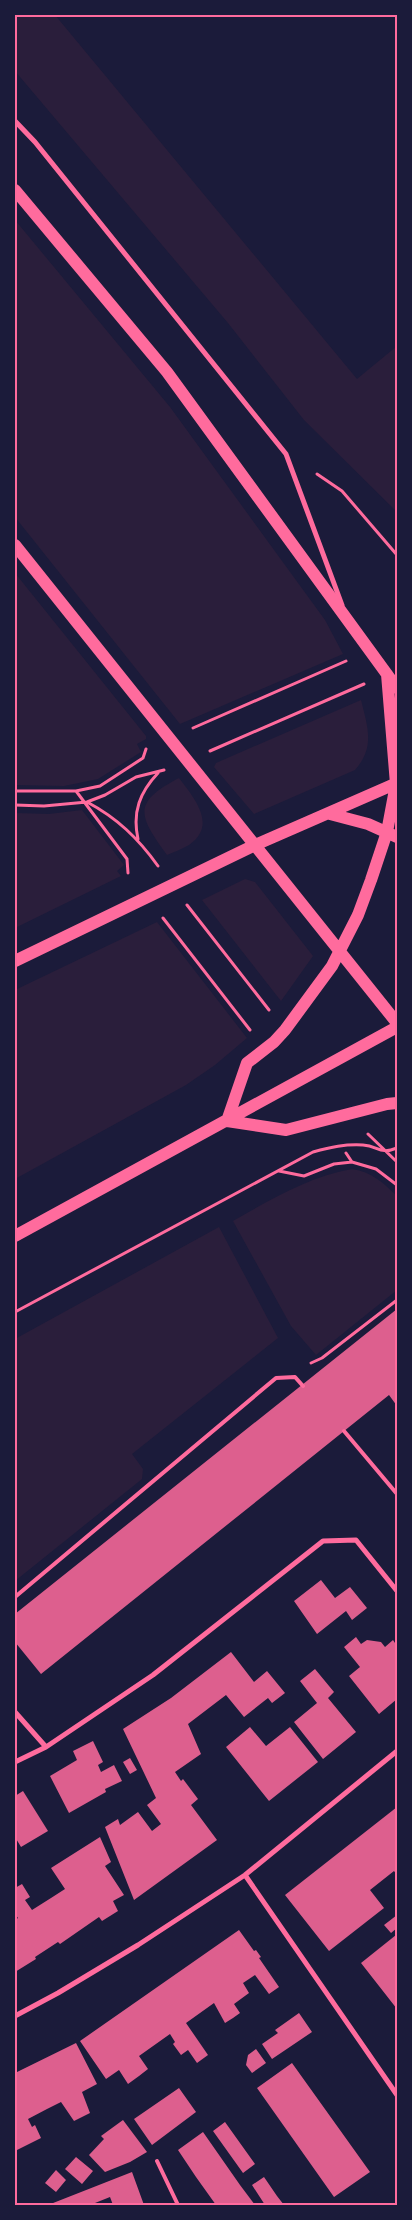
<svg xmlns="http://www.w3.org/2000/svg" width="412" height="2220" viewBox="0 0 412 2220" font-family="'PT Sans',sans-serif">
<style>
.green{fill:#2a1e3b}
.building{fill:#dd5f8e}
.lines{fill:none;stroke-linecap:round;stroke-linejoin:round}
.path{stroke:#ff6b9d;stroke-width:3}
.service{stroke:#ff6b9d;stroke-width:4}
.minor{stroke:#ff6b9d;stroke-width:5}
.primary{stroke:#ff6b9d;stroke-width:12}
.neatline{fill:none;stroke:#ff6b9d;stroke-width:2}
</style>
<rect width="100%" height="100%" fill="#1b1b3a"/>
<path class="green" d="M15,15H55L357,379L397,346V512L304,420L228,323L15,71Z
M15,220L170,407L325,620L343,654L180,724L15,517Z
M15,573L146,736V739L137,744L141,752L98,779L64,786L15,785Z
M361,700C368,728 375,747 355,770L254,814L214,767L216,763Z
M179,778C194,798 218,825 189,845C182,849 174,852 167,855C139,816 131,803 179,778Z
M82,810L124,865L117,871L121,876L15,928V813L49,814Z
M245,879L255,882L313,956L281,1001L202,900Z
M157,922L247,1038L215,1065L186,1085L15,1179V990Z
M352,1169C372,1172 382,1182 397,1196V1290L316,1355L291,1326L233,1221C270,1200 310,1176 352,1169Z
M219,1227L278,1338L132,1454L143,1469L142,1479L15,1581V1339Z"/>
<path class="building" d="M397,1309V1406L389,1395L41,1674L15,1642V1614Z
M321,1580L335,1598L350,1587L367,1608L352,1620L346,1611L317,1634L294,1601Z
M356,1637L361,1644L367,1640L381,1642L385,1647L393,1640L397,1646V1699L379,1714L349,1676L360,1667L344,1647Z
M231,1652L254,1682L267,1671L285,1693L272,1703L268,1698L244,1717L226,1695L188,1724L201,1754L175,1772L181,1781L183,1779L198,1799L191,1805L217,1840L134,1900L105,1827L118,1819L120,1825L138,1812L152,1831L161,1824L147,1805L156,1798L123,1729L171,1698Z
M315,1669L334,1692L328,1698L356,1732L323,1759L294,1722L317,1703L300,1681Z
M250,1727L266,1746L290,1727L318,1762L269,1801L226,1747Z
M93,1741L103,1762L98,1765L101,1772L114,1765L122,1781L105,1789L106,1792L69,1813L50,1776L77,1760L73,1751Z
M130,1758L137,1770L130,1774L123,1762Z
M23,1791L48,1831L21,1847L15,1837V1796Z
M397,1807V1875L394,1871L370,1890L384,1908L329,1951L285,1895Z
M100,1837L111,1862L105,1866L124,1895L113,1901L118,1911L102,1921L99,1917L60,1944L58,1942L35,1957L36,1959L15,1972V1920L18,1918L15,1914V1888L22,1884L30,1897L25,1900L32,1910L51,1898L65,1889L51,1868Z
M397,1915V1928L391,1933L384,1925Z
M239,1930L254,1951L256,1950L261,1957L259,1958L279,1987L269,1994L255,1975L243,1983L249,1993L234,2004L240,2013L233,2018L225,2023L214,2003L186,2023L208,2055L197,2063L188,2050L181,2055L173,2044L175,2042L170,2034L139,2056L148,2069L139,2076L128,2084L119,2070L106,2079L80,2041Z
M396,1935L397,1937V2009L361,1963Z
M299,2013L312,2032L272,2059L262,2044L278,2033L275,2030Z
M76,2043L97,2084L82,2092L90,2113L74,2121L61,2102L47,2109L28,2119L32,2127L35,2125L41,2138L15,2151V2073Z
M256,2049L266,2063L252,2073L246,2065L248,2055Z
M292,2063L370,2172L334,2197L257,2088Z
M179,2088L196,2112L152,2145L134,2119Z
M123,2120L147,2152L130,2162L105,2172L89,2155L104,2139L101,2136Z
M225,2122L255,2164L243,2173L213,2131Z
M203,2132L240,2185L255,2205H216L196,2177L178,2150Z
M76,2157L93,2171L82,2184L65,2169Z
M56,2170L66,2180L56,2192L45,2183Z
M132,2172L144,2205H113L110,2197L90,2205H48Z
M264,2177L277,2196L284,2205H265L252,2185Z"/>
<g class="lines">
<path class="path" d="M317,474L342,491L397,555
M193,728L346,661
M210,751L364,684
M15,791H76L100,786L143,758L146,749
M76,791L127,859L128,873
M87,802C117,818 138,838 158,866
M15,805L44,806L87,802L105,795L136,777L164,770
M138,839C132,812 140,792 158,773
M187,905L269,1010
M163,918L250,1030
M368,1134L397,1162
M346,1153L352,1162
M279,1171L304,1176L334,1164L352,1162L376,1169L397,1185
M15,1312L313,1152C331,1147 345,1144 363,1145C379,1146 379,1155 397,1148
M311,1363L322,1358L397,1300"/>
<path class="service" d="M344,1431L397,1494
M15,1597L276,1378L295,1377L303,1386
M157,2161L178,2205"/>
<path class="minor" d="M15,121L35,142L286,454L342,605
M15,1712L46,1747
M15,1762L46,1747L153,1675L323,1541L356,1540L397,1591
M245,1875L397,2095
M15,2016L58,1993L138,1945L245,1875L397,1751"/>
<path class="primary" d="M15,190L167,372L397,688
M15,545L397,1023
M330,814L368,824L397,837
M15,961L255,845L397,783
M227,1121L247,1063L274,1042L285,1030L332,966L358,915L371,880L387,832L396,784L387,674
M227,1121L286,1130L387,1104L397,1103
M15,1236L397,1027"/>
</g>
<rect width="412" height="2220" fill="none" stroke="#1b1b3a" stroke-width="32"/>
<rect x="16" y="16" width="380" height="2188" class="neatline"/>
</svg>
